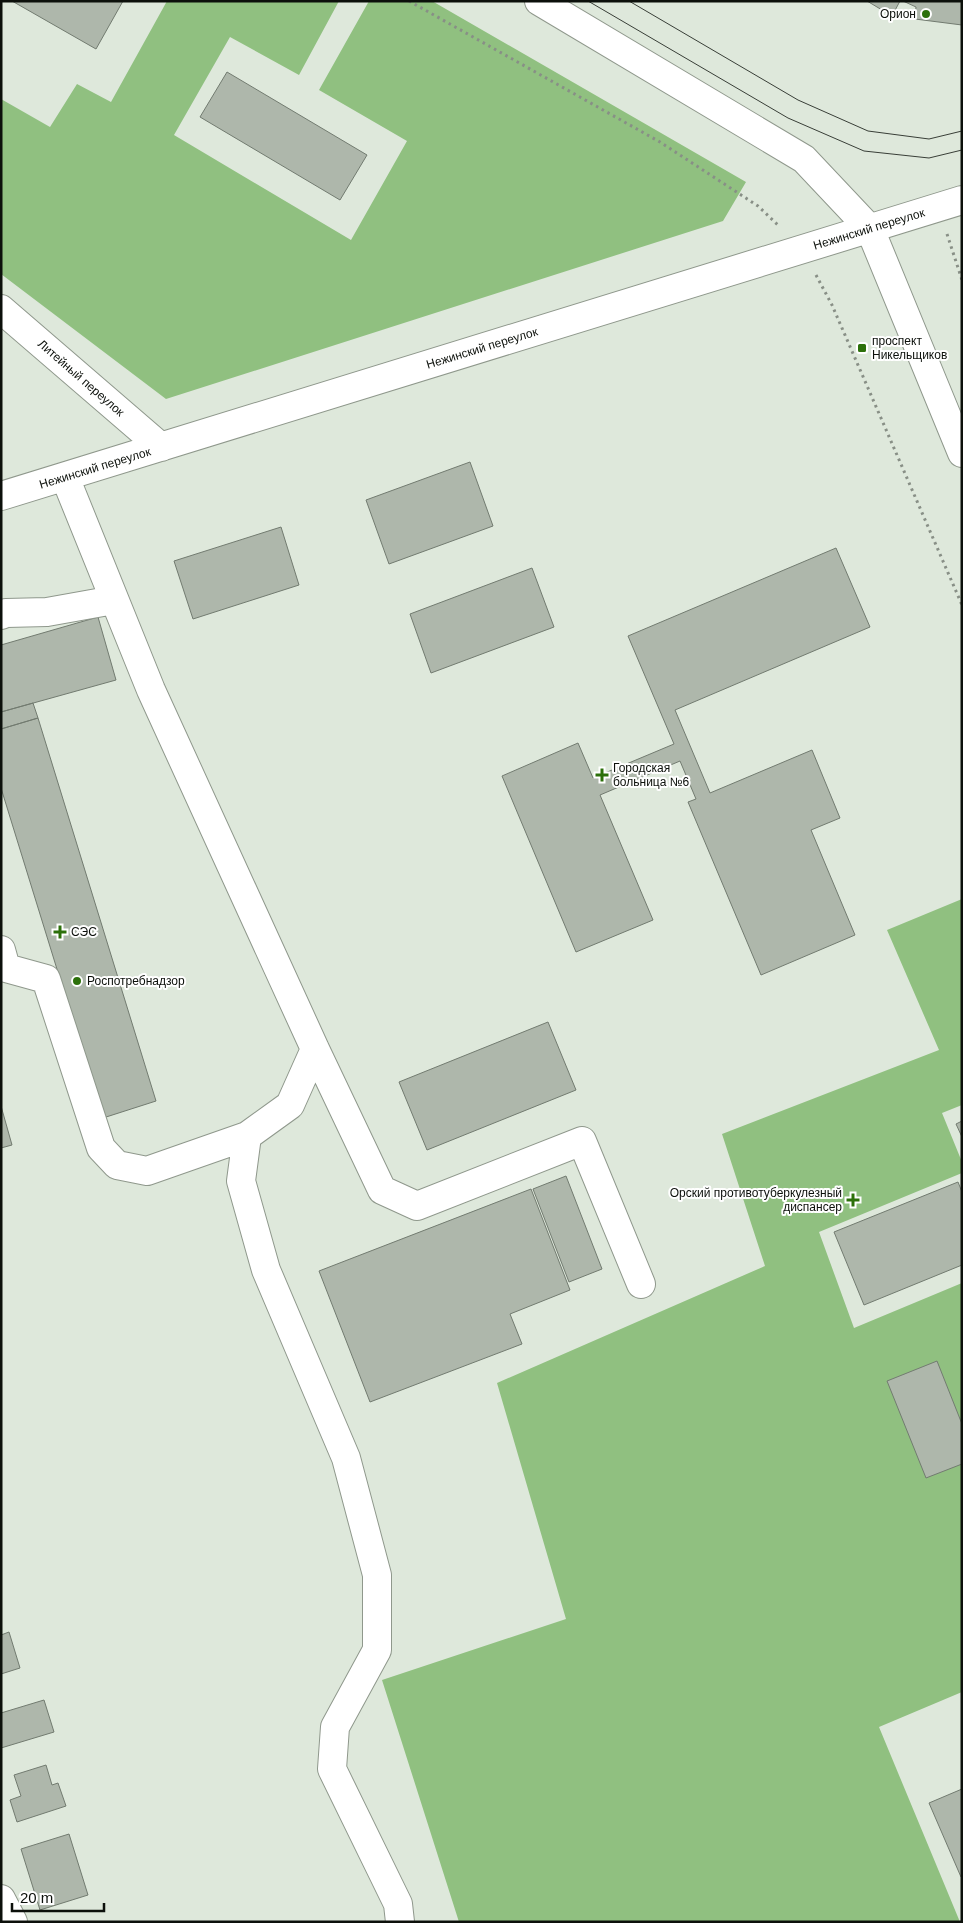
<svg xmlns="http://www.w3.org/2000/svg" width="963" height="1923" viewBox="0 0 963 1923" font-family="Arial,sans-serif">
<style>
.forest{fill:#90c080}
.building{fill:#aeb7ab;stroke:#727b70}
.lines{fill:none;stroke-linecap:round;stroke-linejoin:round}
.minor-casing{stroke:#8f988c;stroke-width:30}
.path{stroke:#888f86;stroke-width:3;stroke-dasharray:2.5 4;stroke-linecap:butt}
.minor{stroke:#fff;stroke-width:28}
.tram{stroke:#383e37;stroke-width:1}
.poi-dot{fill:#2c700a;stroke:#fff;stroke-width:2}
.labels{text-anchor:middle;stroke-width:4;stroke-linejoin:round;paint-order:stroke}
.poi-label{font-size:12px;fill:#0c100b;stroke:#fff;text-anchor:start}
.street-label{font-size:12px;fill:#0c100b;stroke:#fff}
</style>
<rect width="100%" height="100%" fill="#dee8db"/>
<path class="forest" d="M167,1H339L299,75L230,37L174,135L351,240L407,141L319,90L369,1H432L746,182L723,221L166,399L1,274V99L50,127L77,84L111,102Z
M962,899V1105L942,1113L962,1162V1173L819,1232L854,1328L962,1283V1692L879,1727L960,1922H459L382,1680L566,1619L497,1383L765,1266L722,1134L939,1050L887,930Z"/>
<path class="building" d="M12,1H123L96,49Z
M867,1H900L892,16Z
M903,1H962V25L915,19L916,7Z
M227,72L367,155L340,200L200,117Z
M470,462L493,526L389,564L366,500Z
M281,527L299,585L193,619L174,561Z
M836,548L870,627L675,710L710,793L812,750L840,818L811,830L855,935L761,975L688,802L696,799L680,761L600,795L653,920L576,952L502,776L578,743L593,778L674,744L628,636Z
M532,568L554,627L431,673L410,614Z
M98,617L116,680L1,712V645Z
M33,703L38,718L1,729V712Z
M38,718L156,1101L103,1118L1,788V729Z
M548,1022L576,1090L427,1150L399,1082Z
M1,1106L12,1145L1,1148Z
M962,1121V1137L956,1124Z
M566,1176L602,1269L569,1282L533,1189Z
M958,1182L962,1192V1265L864,1305L834,1232Z
M531,1189L570,1290L510,1314L522,1344L370,1402L319,1271Z
M937,1361L962,1424V1464L926,1478L887,1381Z
M9,1632L20,1668L1,1674V1635Z
M44,1700L54,1732L1,1748V1713Z
M46,1765L52,1785L58,1783L66,1806L17,1822L10,1800L21,1796L14,1775Z
M962,1789V1877H961L929,1803Z
M69,1834L88,1895L40,1910L21,1849Z"/>
<g class="lines">
<defs>
<path id="minor" d="M539,1L804,159L870,229L962,453
M1,309L161,447
M65,477L151,690L315,1049L382,1190L417,1206L582,1141L641,1284
M1,496L962,200
M1,615L6,613L47,612L114,600
M1,950L6,968L46,979L101,1148L117,1165L147,1171L247,1136L290,1105L315,1049
M247,1136L241,1181L266,1270L346,1458L377,1575V1650L335,1727L332,1769L398,1904L400,1922
M1,1899L13,1922"/>
</defs>
<use href="#minor" class="minor-casing"/>
<path class="path" d="M409,1L660,142L758,206L779,226
M947,234L962,280
M816,275L832,305L962,605"/>
<use href="#minor" class="minor"/>
<path class="tram" d="M588,1L788,118L864,151L929,158L962,150
M629,1L798,100L868,131L929,139L962,131"/>
</g>
<g class="poi-dot">
<circle cx="926" cy="14" r="5"/>
<rect x="857" y="343" width="10" height="10" rx="2.5"/>
<path d="M599.5 767.5h5v5h5v5h-5v5h-5v-5h-5v-5h5z"/>
<path d="M57.5 924.5h5v5h5v5h-5v5h-5v-5h-5v-5h5z"/>
<circle cx="77" cy="981" r="5"/>
<path d="M850.5 1192.5h5v5h5v5h-5v5h-5v-5h-5v-5h5z"/>
</g>
<g class="labels">
<g class="poi-label">
<text x="916" y="18" text-anchor="end">Орион</text>
<text x="872" y="345">проспект<tspan x="872" dy="14">Никельщиков</tspan></text>
<text x="613" y="772">Городская<tspan x="613" dy="14">больница №6</tspan></text>
<text x="71" y="936">СЭС</text>
<text x="87" y="985">Роспотребнадзор</text>
<text x="842" y="1197" text-anchor="end">Орский противотуберкулезный<tspan x="842" dy="14">диспансер</tspan></text>
</g>
<g class="street-label">
<text transform="translate(869 229) rotate(-17)" y="4">Нежинский переулок</text>
<text transform="translate(482 348) rotate(-17)" y="4">Нежинский переулок</text>
<text transform="translate(81 378) rotate(41)" y="4">Литейный переулок</text>
<text transform="translate(95 468) rotate(-17)" y="4">Нежинский переулок</text>
</g>
</g>
<rect width="963" height="1923" fill="none" stroke="#0c100b" stroke-width="5"/>
<path d="M12 1903v8h92v-8" fill="none" stroke="#0c100b" stroke-width="2.5"/>
<text x="20" y="1903" font-size="15" fill="#0c100b" stroke="#ffffff" stroke-width="4" paint-order="stroke">20 m</text>
</svg>
